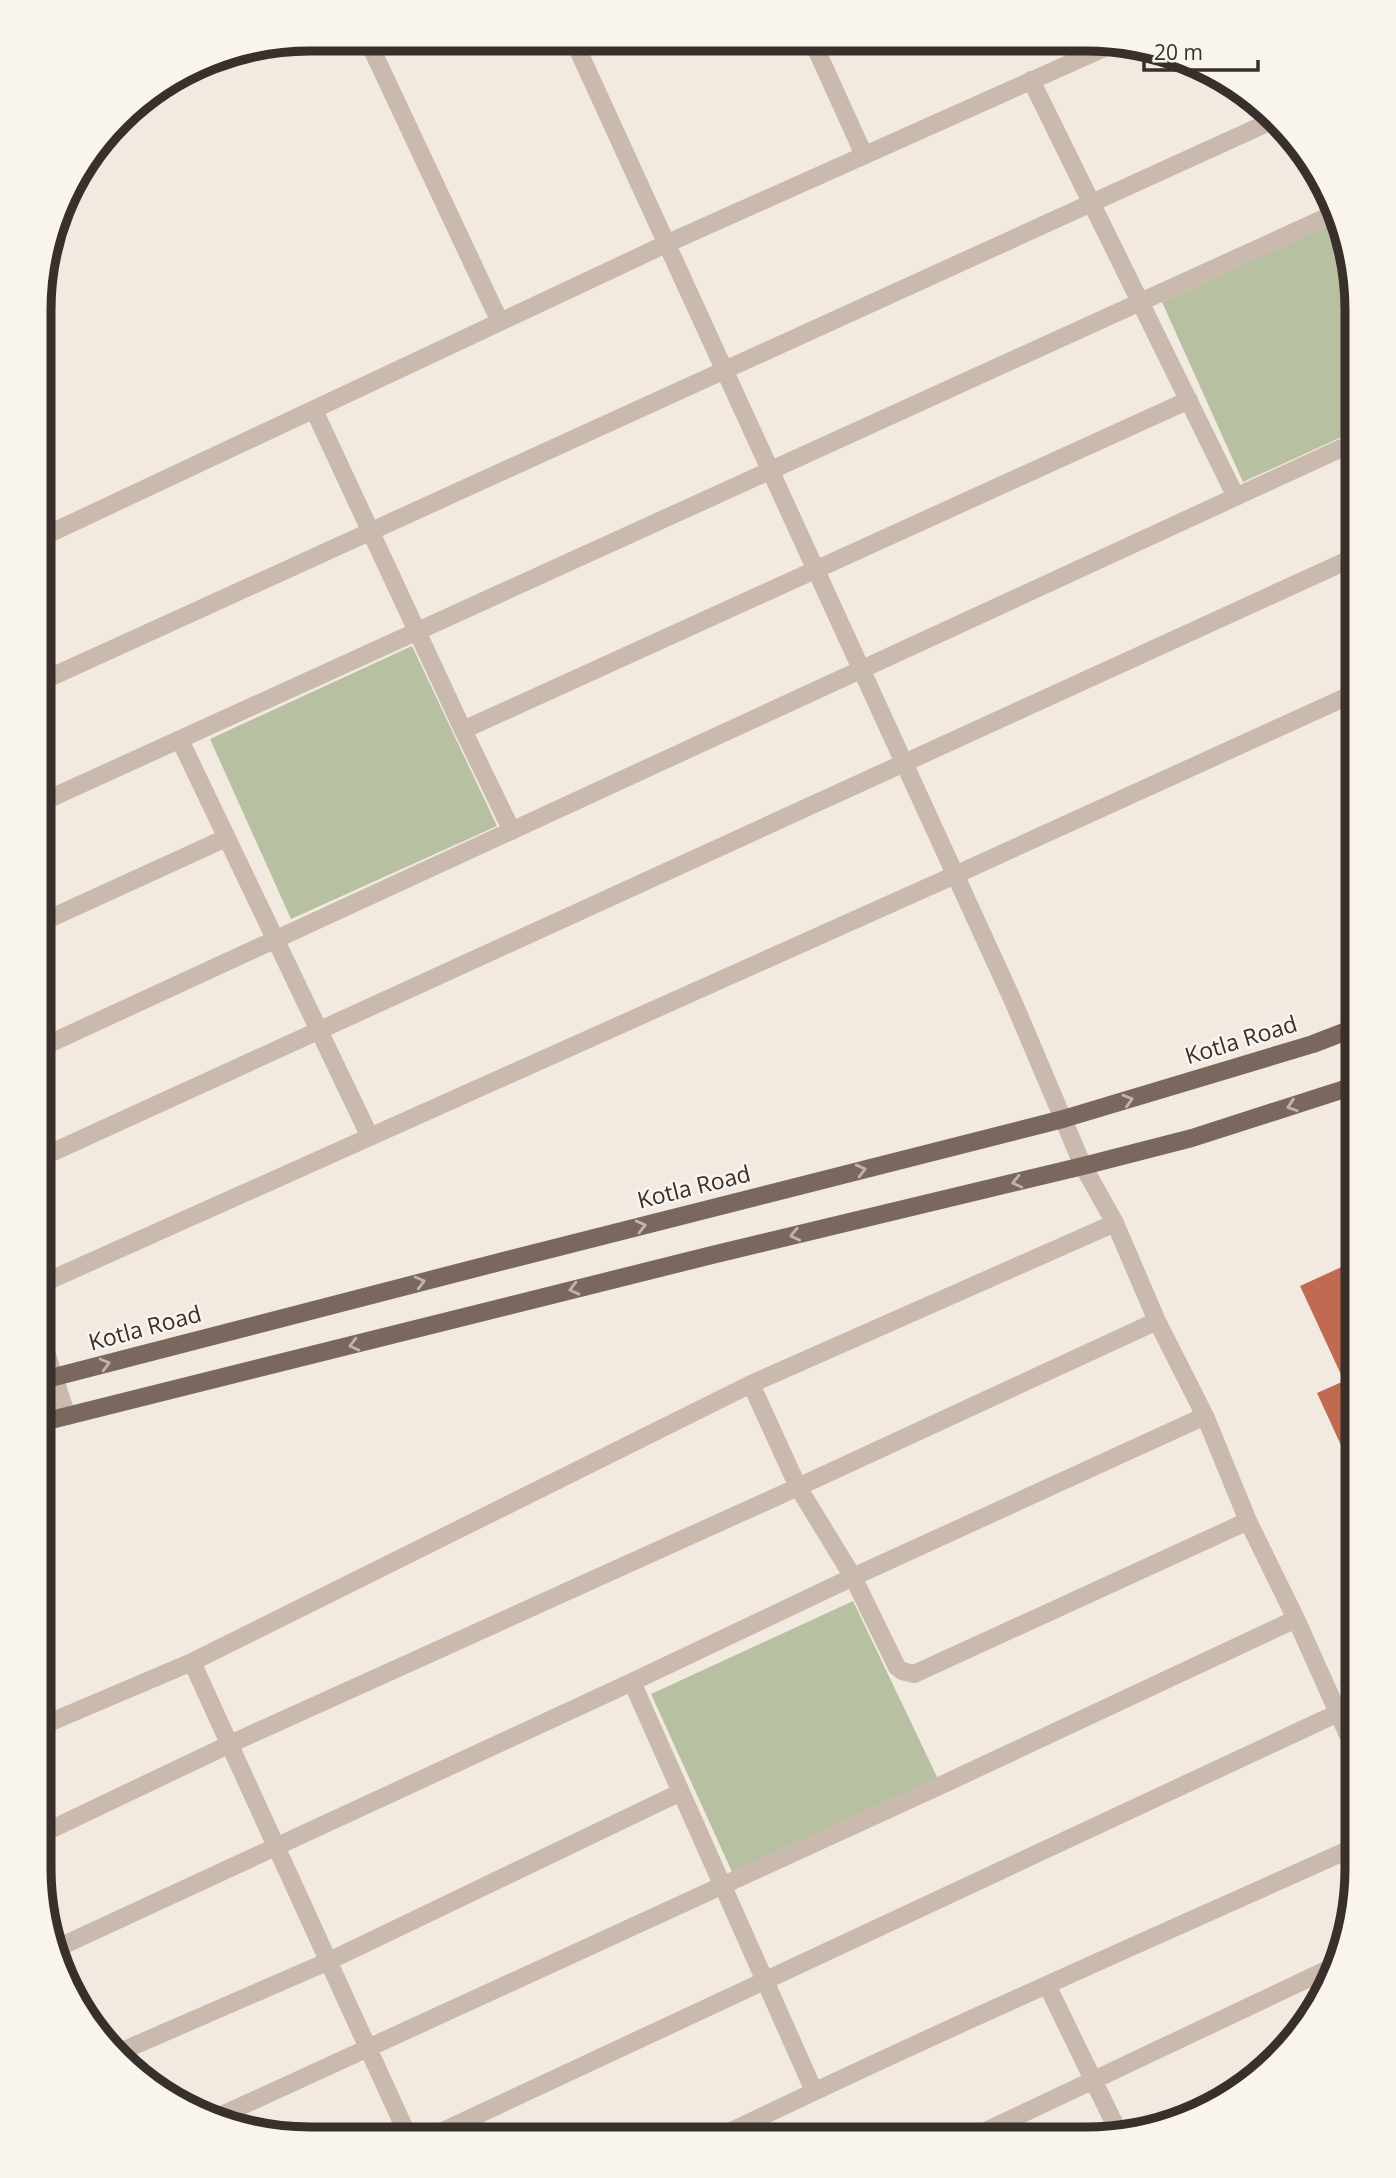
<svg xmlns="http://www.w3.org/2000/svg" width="1396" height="2178" viewBox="0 0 1396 2178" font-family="'Open Sans',sans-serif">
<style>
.green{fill:#b7c1a1}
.building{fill:#c06a51}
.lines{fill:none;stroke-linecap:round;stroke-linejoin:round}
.minor{stroke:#cabaad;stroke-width:18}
.major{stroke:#7a675d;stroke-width:18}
.oneway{stroke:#c0b5ad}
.labels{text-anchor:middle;stroke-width:5;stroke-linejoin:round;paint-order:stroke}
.street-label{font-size:23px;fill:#392f2b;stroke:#faf4ee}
.rim{fill:none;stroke:#392f2b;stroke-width:9}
</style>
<rect width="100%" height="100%" fill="#f2eae1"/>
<path class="green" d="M1340,220L1357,310V430L1243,482L1162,302Z
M412,646L497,826L291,919L210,739Z
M853,1601L939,1781L733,1874L651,1694Z"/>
<path class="building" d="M1357,1260V1480L1317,1393L1344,1381L1300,1286Z"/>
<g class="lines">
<path class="minor" d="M367,39L500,322
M573,39L1013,1001L1083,1166L1115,1223L1157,1321L1205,1416L1248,1521L1296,1619L1357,1755
M812,40L864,155
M172,80L228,55
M1031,80L1236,497
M314,410L463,730L512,831
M40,538L666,244L1120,41
M40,682L1276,119
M463,730L1189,400
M180,740L370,1137
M40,803L1338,212
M40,923L226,838
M40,1048L1357,441
M40,1158L1357,556
M39,1285L955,875L1357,692
M39,1331L67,1416
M751,1384L798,1487L853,1577L897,1667L902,1671L914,1674L1248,1521
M192,1662L409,2138
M632,1682L814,2091
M39,1727L192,1662L751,1384L1115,1223
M39,1835L230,1744L798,1487L1157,1321
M55,1949L632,1682L853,1577L1205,1416
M1047,1985L1119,2133
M115,2054L329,1961L681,1792
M211,2120L948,1782L1296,1619
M428,2138L1338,1713
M717,2138C928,2036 1143,1942 1357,1846
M969,2139L1339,1964"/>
<path class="major" d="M39,1381L484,1266L1063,1119L1313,1044L1357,1027
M39,1423L712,1255L1083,1166L1192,1138L1357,1085"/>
</g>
<defs><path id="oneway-chevron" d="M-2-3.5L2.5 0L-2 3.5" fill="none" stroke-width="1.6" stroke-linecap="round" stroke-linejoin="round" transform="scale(1.75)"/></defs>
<g class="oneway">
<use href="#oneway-chevron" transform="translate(1128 1100) rotate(-17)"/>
<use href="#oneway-chevron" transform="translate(1292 1106) rotate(162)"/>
<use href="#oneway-chevron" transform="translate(861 1170) rotate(-14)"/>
<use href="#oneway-chevron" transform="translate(1017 1182) rotate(167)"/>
<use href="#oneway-chevron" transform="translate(641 1226) rotate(-14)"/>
<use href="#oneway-chevron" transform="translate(795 1235) rotate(167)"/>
<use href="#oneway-chevron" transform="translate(420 1282) rotate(-15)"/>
<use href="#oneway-chevron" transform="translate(574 1289) rotate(166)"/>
<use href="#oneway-chevron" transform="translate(354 1345) rotate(166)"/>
<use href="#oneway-chevron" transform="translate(105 1364) rotate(-15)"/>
</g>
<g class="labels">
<g class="street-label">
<text transform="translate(1241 1040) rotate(-17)" y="8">Kotla Road</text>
<text transform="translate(694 1187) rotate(-14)" y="8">Kotla Road</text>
<text transform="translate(145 1328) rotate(-15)" y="8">Kotla Road</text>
</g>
</g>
<path d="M0 0H1396V2178H0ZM310 51H1086A259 259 0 0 1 1345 310V1868A259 259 0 0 1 1086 2127H310A259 259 0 0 1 51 1868V310A259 259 0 0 1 310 51Z" fill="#faf4ee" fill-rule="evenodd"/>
<path class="rim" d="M310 51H1086A259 259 0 0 1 1345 310V1868A259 259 0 0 1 1086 2127H310A259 259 0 0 1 51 1868V310A259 259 0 0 1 310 51Z"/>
<path d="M1144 60v10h114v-10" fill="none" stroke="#392f2b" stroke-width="3.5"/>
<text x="1154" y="60" font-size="21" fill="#392f2b" stroke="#faf4ee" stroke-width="5" paint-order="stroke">20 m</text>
</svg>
